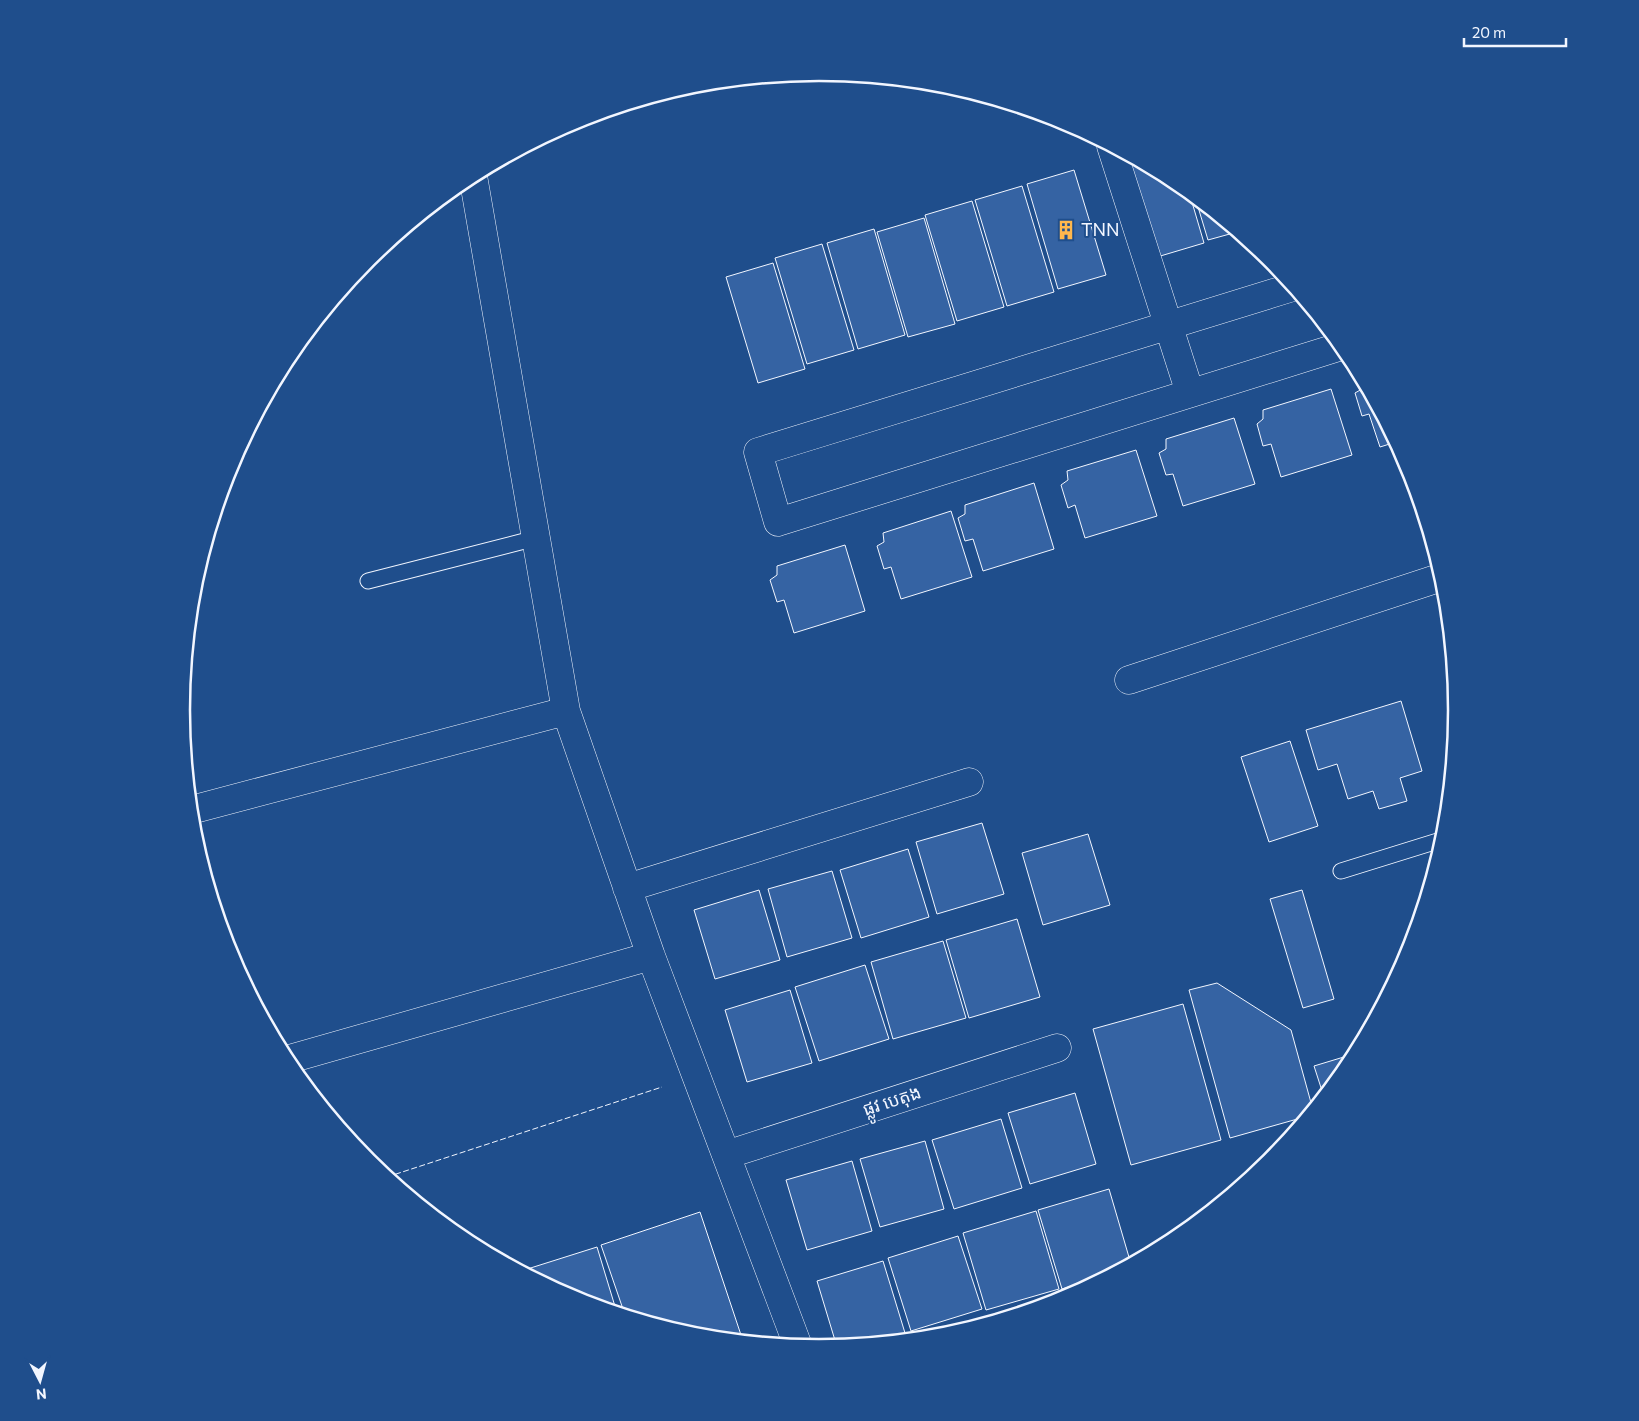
<svg xmlns="http://www.w3.org/2000/svg" width="1639" height="1421" viewBox="0 0 1639 1421" font-family="Commissioner,'Noto Sans Khmer',sans-serif">
<style>
.building{fill:#3563a3;stroke:#f2f6ff}
.lines{fill:none;stroke-linecap:round;stroke-linejoin:round}
.service-casing{stroke:#f2f6ff;stroke-width:17}
.minor-casing{stroke:#f2f6ff;stroke-width:29}
.service{stroke:#1f4e8c;stroke-width:15}
.minor{stroke:#1f4e8c;stroke-width:28}
.fence{stroke:#f2f6ff;stroke-width:1;stroke-dasharray:6 2.5;stroke-linecap:butt}
.labels{text-anchor:middle;stroke-width:4;stroke-linejoin:round;paint-order:stroke}
.poi-label{font-size:18px;fill:#f2f6ff;stroke:#1f4e8c;text-anchor:start}
.street-label{font-size:18px;fill:#f2f6ff;stroke:#1f4e8c}
.rim{fill:none;stroke:#f2f6ff;stroke-width:2.5}
</style>
<rect width="100%" height="100%" fill="#1f4e8c"/>
<path class="building" d="M1126,154L1174,180L1189,192L1204,243L1157,257Z
M1074,170L1106,275L1058,289L1027,184Z
M1022,186L1054,292L1007,306L975,200Z
M1195,197L1237,232L1208,240Z
M972,201L1004,307L957,321L925,215Z
M924,218L955,324L908,337L877,232Z
M874,229L905,335L858,349L827,243Z
M822,244L854,350L807,364L775,258Z
M773,263L805,369L758,383L726,277Z
M1362,380H1363L1396,442L1380,447L1369,414L1362,416L1355,393L1362,389Z
M1331,389L1352,455L1281,477L1271,444L1263,446L1257,424L1263,419V410Z
M1234,418L1255,484L1183,506L1173,474L1166,475L1159,453L1166,449V439Z
M1136,450L1157,516L1085,538L1075,505L1068,508L1061,485L1068,480L1067,471Z
M1034,483L1054,549L983,571L973,539L965,541L958,518L965,514V505Z
M951,511L972,577L901,599L891,567L884,569L877,546L884,542L883,533Z
M845,545L865,611L794,633L784,600L777,602L770,580L777,575V566Z
M1401,701L1422,771L1400,778L1407,801L1379,809L1373,791L1348,799L1337,764L1318,770L1306,730Z
M1290,741L1318,826L1269,842L1241,757Z
M982,823L1004,894L937,914L916,842Z
M1088,834L1110,905L1043,925L1022,853Z
M908,849L929,917L861,938L840,870Z
M832,871L852,938L787,957L768,889Z
M759,890L780,960L715,979L694,910Z
M1302,890L1334,999L1303,1008L1270,899Z
M1017,919L1040,997L969,1018L946,940Z
M943,941L966,1018L893,1039L871,962Z
M865,965L889,1039L819,1061L795,987Z
M1217,983L1291,1030L1313,1110L1308,1116L1230,1138L1189,990Z
M790,990L812,1063L747,1082L725,1010Z
M1183,1004L1221,1140L1131,1165L1093,1029Z
M1357,1053L1350,1065L1324,1097L1314,1066Z
M1075,1093L1096,1164L1030,1184L1008,1113Z
M1001,1119L1022,1188L954,1209L932,1140Z
M925,1141L944,1209L880,1227L860,1159Z
M852,1161L872,1231L807,1250L786,1180Z
M1109,1189L1131,1264L1112,1274L1062,1289L1038,1210Z
M1036,1211L1059,1289L986,1310L963,1233Z
M700,1212L743,1341L714,1338L712,1333L702,1337L695,1336L625,1315L601,1245Z
M958,1236L982,1309L911,1331L888,1258Z
M597,1247L617,1313L575,1300L521,1271Z
M883,1261L905,1333L870,1343L837,1347L817,1281Z"/>
<g class="lines">
<defs>
<path id="service" d="M368,581L536,538
M1341,871L1444,839"/>
<path id="minor" d="M1111,146L1190,393
M473,176L566,711L651,956L798,1346
M1293,287L758,452L778,522L1342,346
M1129,680L1442,577
M191,810L566,711
M627,888L969,782
M286,1060L651,956
M726,1155L1057,1048"/>
</defs>
<use href="#service" class="service-casing"/>
<use href="#minor" class="minor-casing"/>
<use href="#service" class="service"/>
<use href="#minor" class="minor"/>
<path class="fence" d="M387,1177L662,1087"/>
</g>
<defs>
<symbol id="building-bare" viewBox="-9 -9 18 18"><path d="M-4-6H4V6H1V3H-1V6H-4ZM-2.5-4.3h1.7v1.8h-1.7ZM.8-4.3h1.7v1.8H.8ZM-2.5-1h1.7V.8h-1.7ZM.8-1h1.7V.8H.8Z" fill="#ffb74d" stroke="#1f4e8c" stroke-width="2.5" paint-order="stroke"/></symbol>
</defs>
<g fill-rule="evenodd">
<use href="#building-bare" x="1052" y="216" width="28" height="28"/>
</g>
<g class="labels">
<g class="poi-label">
<text x="1081" y="236">TNN</text>
</g>
<g class="street-label">
<text transform="translate(892 1101) rotate(-18)" y="6">ផ្លូវ បេតុង</text>
</g>
</g>
<path d="M0 0H1639V1421H0ZM190 710a629 629 0 1 1 1258 0a629 629 0 1 1-1258 0Z" fill="#1f4e8c" fill-rule="evenodd"/>
<path class="rim" d="M190 710a629 629 0 1 1 1258 0a629 629 0 1 1-1258 0Z"/>
<g transform="translate(40 1381) rotate(174)" stroke="#1f4e8c" stroke-width="4" paint-order="stroke">
<path d="M0-4L9 19L0 12L-9 19Z" fill="#f2f6ff"/>
<text y="-8" font-size="14" font-weight="bold" text-anchor="middle" fill="#f2f6ff">N</text>
</g>
<path d="M1464 38v8h102v-8" fill="none" stroke="#f2f6ff" stroke-width="2.5"/>
<text x="1472" y="38" font-size="15" fill="#f2f6ff" stroke="#1f4e8c" stroke-width="4" paint-order="stroke">20 m</text>
</svg>
